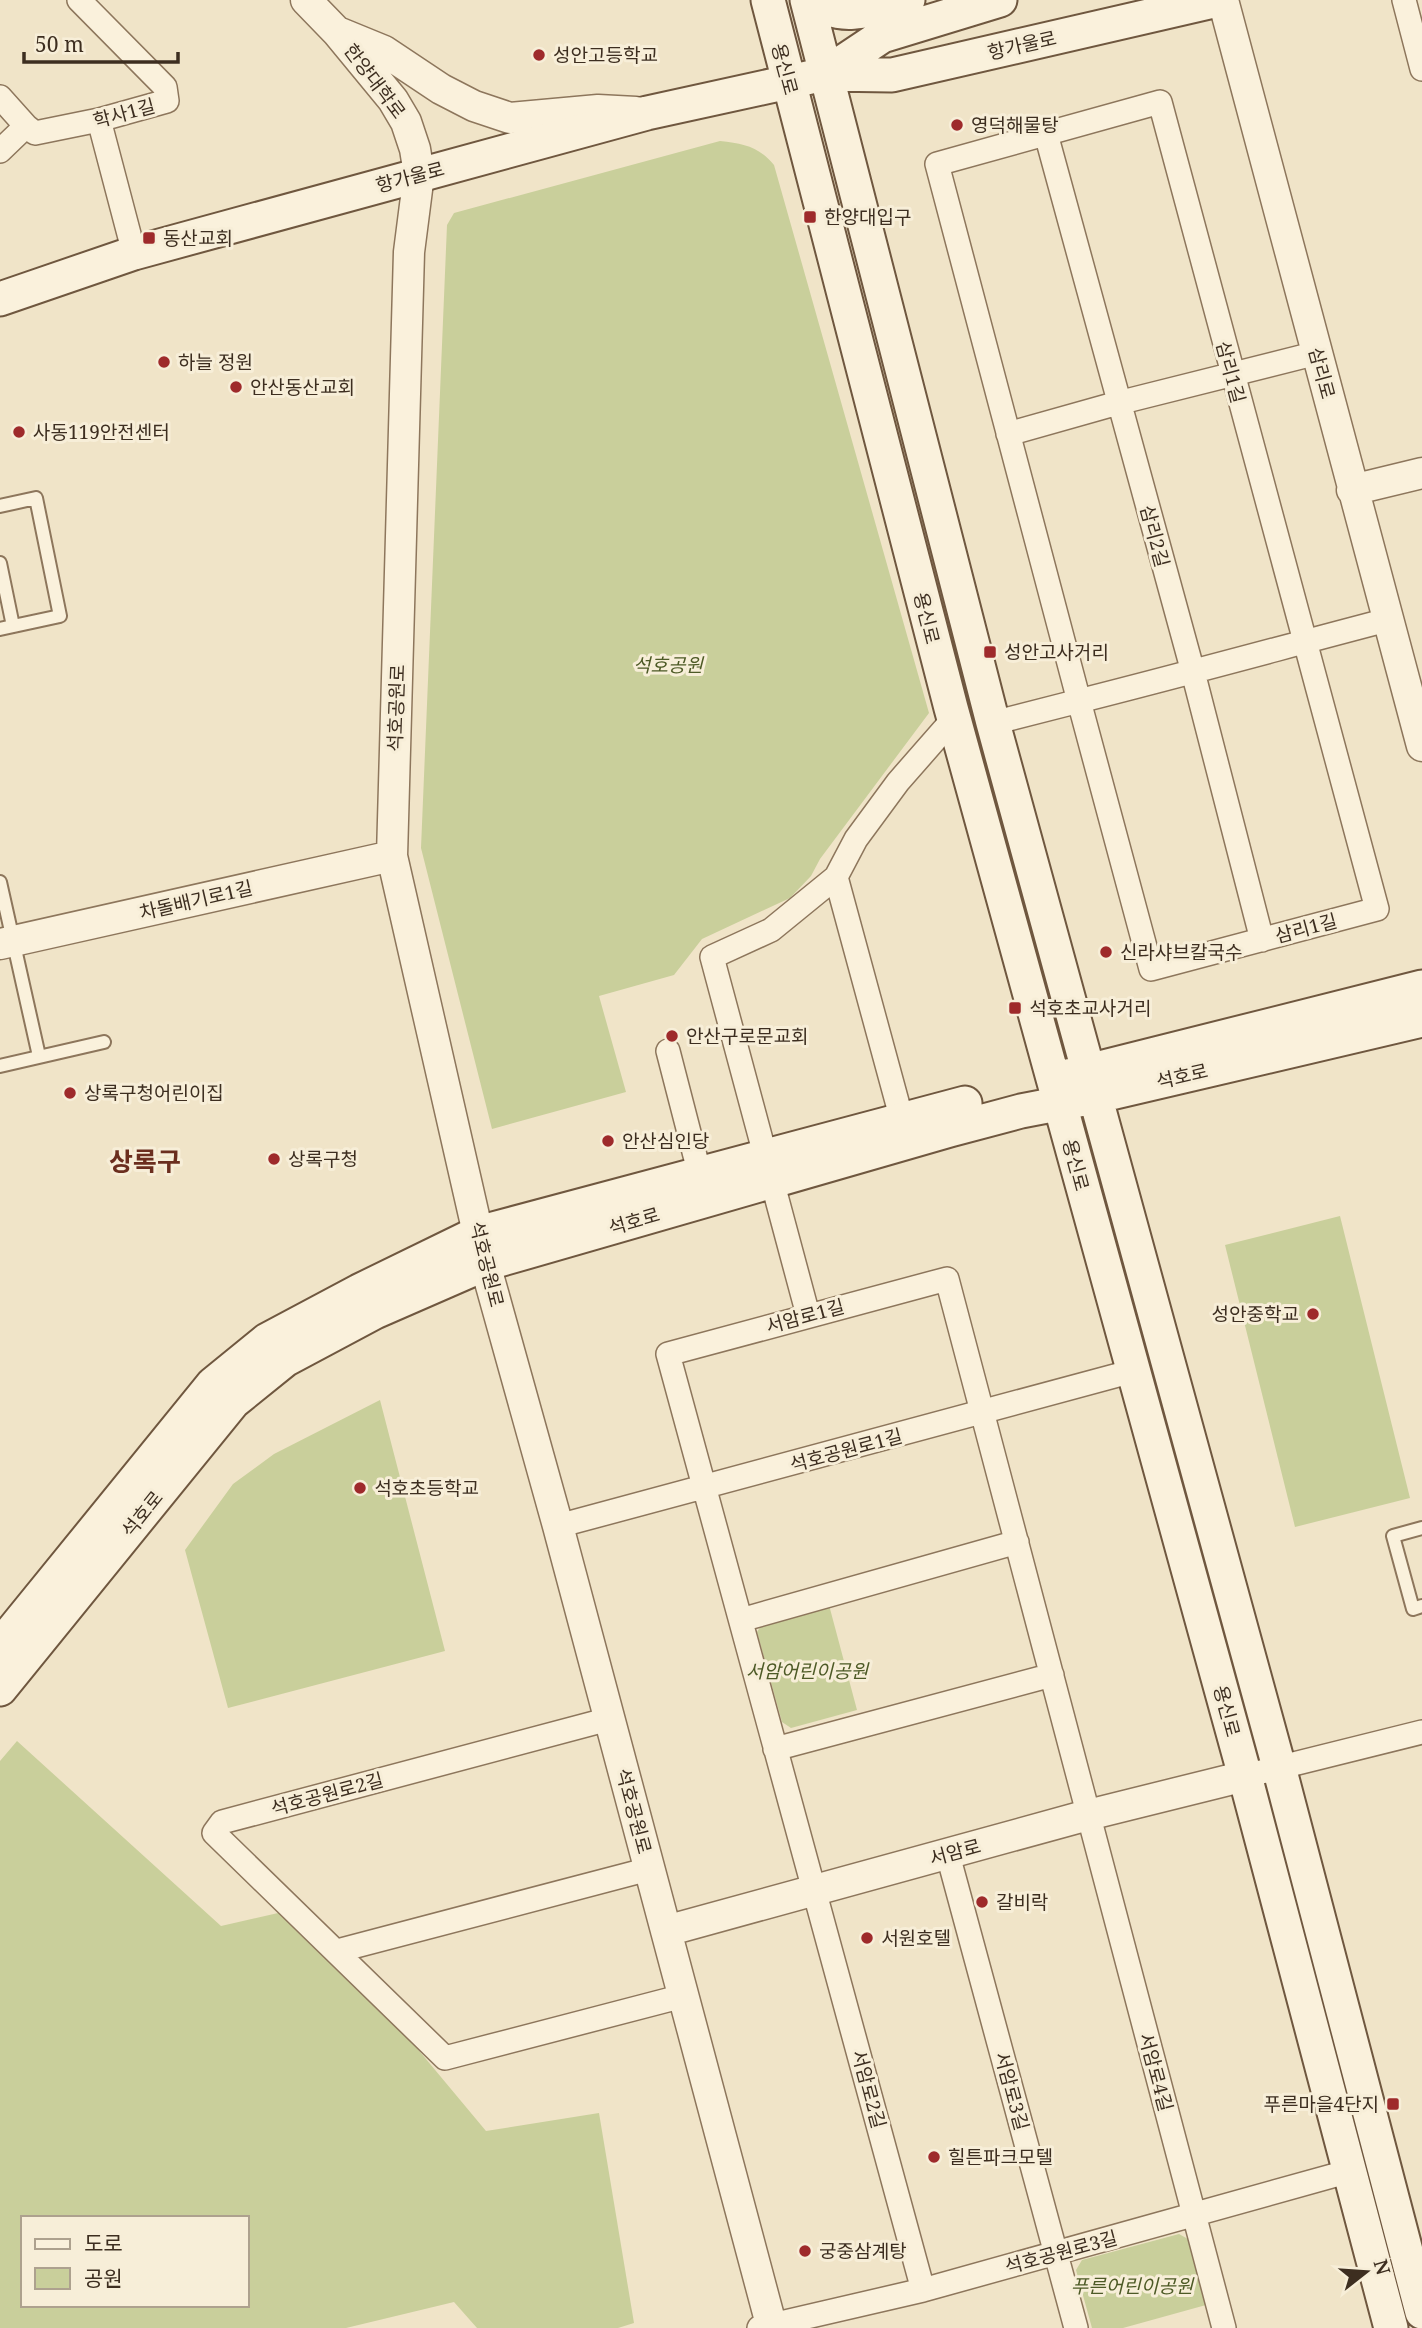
<svg xmlns="http://www.w3.org/2000/svg" width="1422" height="2328" viewBox="0 0 1422 2328" font-family="'Noto Serif','Noto Sans KR',serif">
<style>
.green{fill:#c9cf9b;fill-rule:evenodd}
.lines{fill:none;stroke-linecap:round;stroke-linejoin:round}
.service-casing{stroke:#8d765c;stroke-width:16}
.minor-casing{stroke:#8d765c;stroke-width:26}
.tertiary-casing{stroke:#8d765c;stroke-width:33}
.secondary-casing{stroke:#6f573f;stroke-width:37}
.service{stroke:#faf1dc;stroke-width:12}
.minor{stroke:#faf1dc;stroke-width:23}
.tertiary{stroke:#faf1dc;stroke-width:30}
.secondary{stroke:#faf1dc;stroke-width:33}
.poi-dot{fill:#9e2a2b;stroke:#f7eed8;stroke-width:2.5}
.labels{text-anchor:middle;stroke-width:6;stroke-linejoin:round;paint-order:stroke}
.street-label{font-size:19px;fill:#3d2e20;stroke:#f7eed8}
.poi-label{font-size:19px;fill:#3d2e20;stroke:#f7eed8;text-anchor:start}
.park-label{font-size:19px;font-style:italic;fill:#4d5a26;stroke:#f7eed8}
.district-label{font-size:26px;font-weight:bold;fill:#6b2e1e;stroke:#f7eed8}
</style>
<rect width="100%" height="100%" fill="#f0e4c8"/>
<path class="green" d="M720,141C744,144 758,146 774,165L929,713L820,859L811,876L790,898L702,939L674,975L599,996L626,1092L492,1129L421,848L447,225L454,213Z
M1340,1216L1410,1498L1295,1527L1225,1245Z
M380,1400L445,1651L228,1708L185,1550L233,1484L274,1454Z
M829,1605L857,1710L791,1728L782,1722L757,1632L763,1623Z
M17,1741L221,1926L300,1908L486,2131L599,2113L634,2323L618,2328H477L454,2302L346,2328H0V1761ZM23,2218H247V2305H23Z
M1179,2234L1188,2239L1206,2305L1123,2328H1092L1076,2270L1082,2260Z"/>
<g class="lines">
<defs>
<path id="service" d="M0,506L36,498L60,616L0,629
M0,563L13,626
M0,882L39,1056
M0,1066L104,1042
M1422,1528L1393,1536L1413,1609L1422,1606"/>
<path id="minor" d="M1404,0L1422,69
M0,97L26,126
M99,120L134,253
M1046,134L1193,672L1262,940
M0,151L26,126L35,133L99,120L167,101L165,87L79,0
M1008,434L1118,403L1317,353
M993,723L1079,701L937,164L1160,102C1231,371 1304,640 1377,909L1151,969L1079,701C1182,675 1284,647 1387,620
M836,877L902,1120
M668,1051L700,1175
M808,1315L712,957L771,930L836,877L856,839L898,782L954,718
M558,1526L1133,1371
M741,1620L1017,1542
M609,1719L222,1822L214,1833L445,2058L683,1996
M775,1749L1052,1675
M1245,1776L1422,1732
M948,1855L1076,2328
M337,1951L649,1869
M923,2290L668,1354L947,1279L1224,2328
M759,2328L923,2290L1350,2171"/>
<path id="tertiary" d="M306,0L337,32L393,100L406,122L415,149L419,174L409,252L392,856L485,1264L558,1526L772,2328
M1223,0L1422,746
M340,33L384,51L441,89L474,106L510,118L598,110L636,112
M1352,490L1422,473
M0,944L392,856
M666,1931L1088,1815L1245,1776"/>
<path id="secondary" d="M768,0L951,708L1245,1776L1391,2328
M807,0L993,723L1279,1767L1422,2312
M817,0C838,24 881,7 908,0
M825,74L882,36L1000,0
M0,299L134,253L647,113L825,74L892,75L1218,0
M1068,1076L1422,987
M0,1646L213,1384L267,1340L359,1291L478,1233L965,1103
M0,1689L233,1402L285,1360L375,1312L485,1264L950,1130L1021,1111L1094,1097L1422,1020"/>
</defs>
<use href="#service" class="service-casing"/>
<use href="#minor" class="minor-casing"/>
<use href="#tertiary" class="tertiary-casing"/>
<use href="#secondary" class="secondary-casing"/>
<use href="#service" class="service"/>
<use href="#minor" class="minor"/>
<use href="#tertiary" class="tertiary"/>
<use href="#secondary" class="secondary"/>
</g>
<g class="poi-dot">
<circle cx="539" cy="55" r="7"/>
<circle cx="957" cy="125" r="7"/>
<rect x="803" y="210" width="14" height="14" rx="3.5"/>
<rect x="142" y="231" width="14" height="14" rx="3.5"/>
<circle cx="164" cy="362" r="7"/>
<circle cx="236" cy="387" r="7"/>
<circle cx="19" cy="432" r="7"/>
<rect x="983" y="645" width="14" height="14" rx="3.5"/>
<circle cx="1106" cy="952" r="7"/>
<rect x="1008" y="1001" width="14" height="14" rx="3.5"/>
<circle cx="672" cy="1036" r="7"/>
<circle cx="70" cy="1093" r="7"/>
<circle cx="608" cy="1141" r="7"/>
<circle cx="274" cy="1159" r="7"/>
<circle cx="1313" cy="1314" r="7"/>
<circle cx="360" cy="1488" r="7"/>
<circle cx="982" cy="1902" r="7"/>
<circle cx="867" cy="1938" r="7"/>
<rect x="1386" y="2097" width="14" height="14" rx="3.5"/>
<circle cx="934" cy="2157" r="7"/>
<circle cx="805" cy="2251" r="7"/>
</g>
<g class="labels">
<g class="street-label">
<text transform="translate(1022 45) rotate(-13)" y="7">항가울로</text>
<text transform="translate(785 69) rotate(75)" y="7">용신로</text>
<text transform="translate(375 81) rotate(53)" y="7">한양대학로</text>
<text transform="translate(124 113) rotate(-15)" y="7">학사1길</text>
<text transform="translate(410 177) rotate(-15)" y="7">항가울로</text>
<text transform="translate(1231 372) rotate(75)" y="7">삼리1길</text>
<text transform="translate(1322 373) rotate(75)" y="7">삼리로</text>
<text transform="translate(1155 536) rotate(75)" y="7">삼리2길</text>
<text transform="translate(927 618) rotate(76)" y="7">용신로</text>
<text transform="translate(396 708) rotate(-88)" y="7">석호공원로</text>
<text transform="translate(196 900) rotate(-13)" y="7">차돌배기로1길</text>
<text transform="translate(1306 928) rotate(-15)" y="7">삼리1길</text>
<text transform="translate(1182 1076) rotate(-13)" y="7">석호로</text>
<text transform="translate(1076 1165) rotate(75)" y="7">용신로</text>
<text transform="translate(634 1221) rotate(-16)" y="7">석호로</text>
<text transform="translate(487 1264) rotate(76)" y="7">석호공원로</text>
<text transform="translate(805 1316) rotate(-15)" y="7">서암로1길</text>
<text transform="translate(846 1450) rotate(-15)" y="7">석호공원로1길</text>
<text transform="translate(142 1514) rotate(-51)" y="7">석호로</text>
<text transform="translate(1227 1711) rotate(75)" y="7">용신로</text>
<text transform="translate(327 1794) rotate(-15)" y="7">석호공원로2길</text>
<text transform="translate(634 1811) rotate(75)" y="7">석호공원로</text>
<text transform="translate(955 1852) rotate(-15)" y="7">서암로</text>
<text transform="translate(1156 2072) rotate(75)" y="7">서암로4길</text>
<text transform="translate(869 2089) rotate(75)" y="7">서암로2길</text>
<text transform="translate(1012 2091) rotate(75)" y="7">서암로3길</text>
<text transform="translate(1061 2252) rotate(-15)" y="7">석호공원로3길</text>
</g>
<g class="poi-label">
<text x="553" y="62">성안고등학교</text>
<text x="971" y="132">영덕해물탕</text>
<text x="824" y="224">한양대입구</text>
<text x="163" y="245">동산교회</text>
<text x="178" y="369">하늘 정원</text>
<text x="250" y="394">안산동산교회</text>
<text x="33" y="439">사동119안전센터</text>
<text x="1004" y="659">성안고사거리</text>
<text x="1120" y="959">신라샤브칼국수</text>
<text x="1029" y="1015">석호초교사거리</text>
<text x="686" y="1043">안산구로문교회</text>
<text x="84" y="1100">상록구청어린이집</text>
<text x="622" y="1148">안산심인당</text>
<text x="288" y="1166">상록구청</text>
<text x="1299" y="1321" text-anchor="end">성안중학교</text>
<text x="374" y="1495">석호초등학교</text>
<text x="996" y="1909">갈비락</text>
<text x="881" y="1945">서원호텔</text>
<text x="1379" y="2111" text-anchor="end">푸른마을4단지</text>
<text x="948" y="2164">힐튼파크모텔</text>
<text x="819" y="2258">궁중삼계탕</text>
</g>
<g class="park-label">
<text x="668" y="672">석호공원</text>
<text x="807" y="1678">서암어린이공원</text>
<text x="1132" y="2293">푸른어린이공원</text>
</g>
<g class="district-label">
<text x="145" y="1171">상록구</text>
</g>
</g>
<rect x="21" y="2216" width="228" height="91" fill="#f7eed8" stroke="#ada18e" stroke-width="2"/>
<rect x="35" y="2239" width="35" height="10" fill="#faf1dc" stroke="#ada18e" stroke-width="2"/>
<text x="84" y="2251" font-size="21" fill="#3d2e20">도로</text>
<rect x="35" y="2268" width="35" height="21" fill="#c9cf9b" stroke="#ada18e" stroke-width="2"/>
<text x="84" y="2286" font-size="21" fill="#3d2e20">공원</text>
<g transform="translate(1366 2272) rotate(73)" stroke="#f7eed8" stroke-width="5" paint-order="stroke">
<path d="M0-5L12 26L0 18L-12 26Z" fill="#3d2e20"/>
<text y="-10" font-size="19" font-weight="bold" text-anchor="middle" fill="#3d2e20">N</text>
</g>
<path d="M24 52v10h154v-10" fill="none" stroke="#3d2e20" stroke-width="3.5"/>
<text x="35" y="52" font-size="21" fill="#3d2e20" stroke="#f7eed8" stroke-width="5" paint-order="stroke">50 m</text>
</svg>
